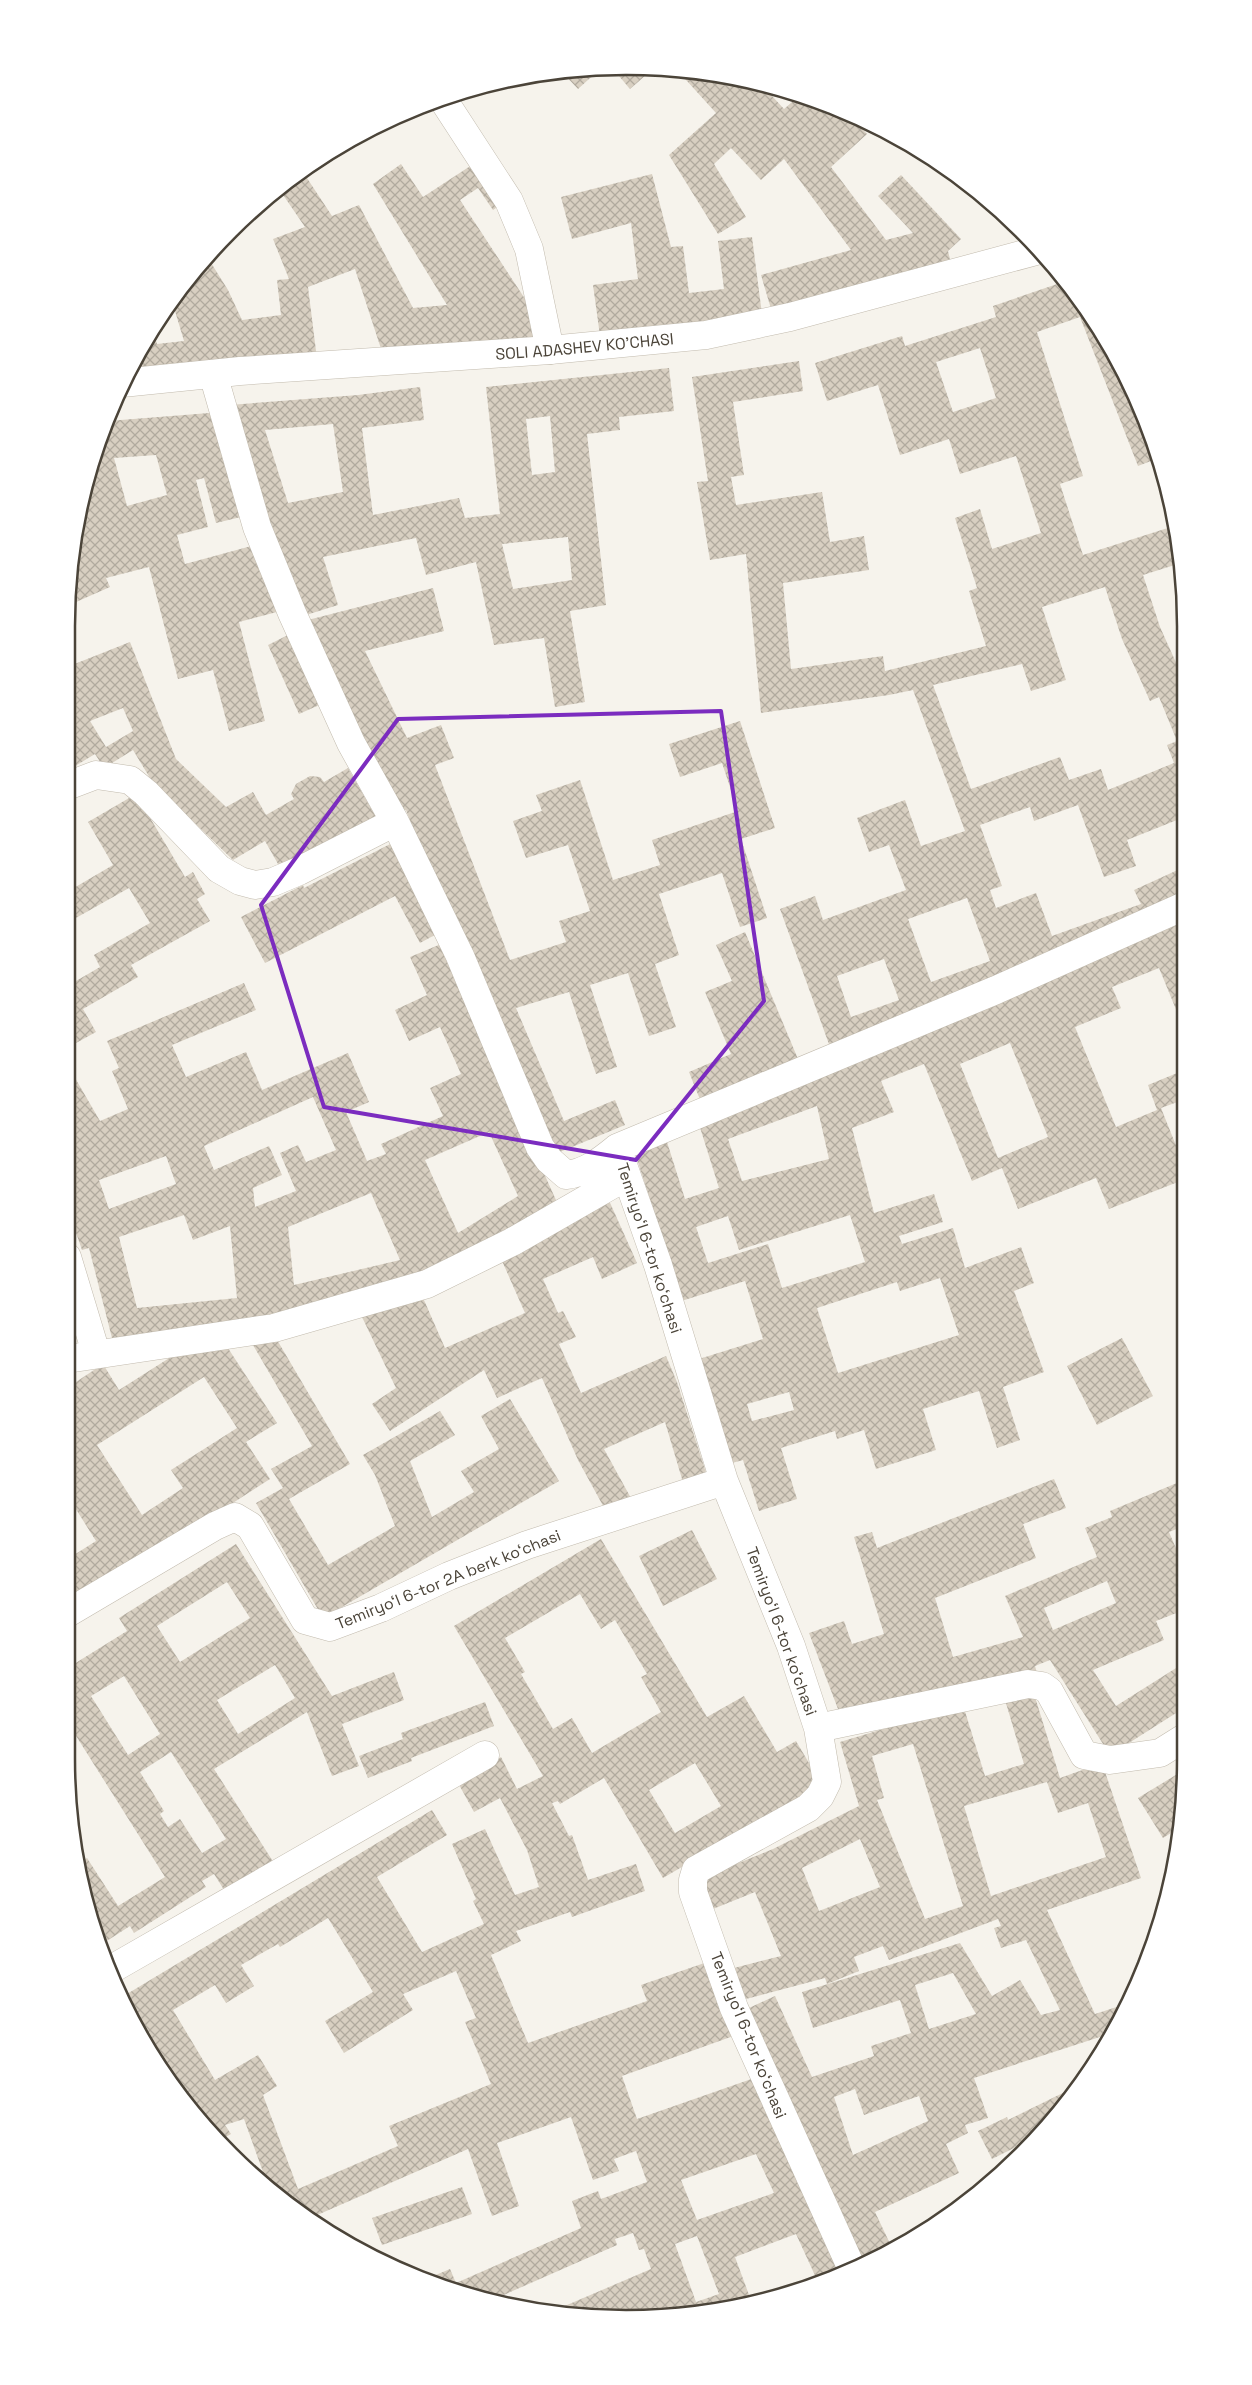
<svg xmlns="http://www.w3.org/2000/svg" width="1252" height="2385" viewBox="0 0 1252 2385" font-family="'Space Grotesk',sans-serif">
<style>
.building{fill:url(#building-cross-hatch);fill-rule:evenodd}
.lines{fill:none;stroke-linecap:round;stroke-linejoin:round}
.minor-casing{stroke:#c2bbae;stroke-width:29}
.tertiary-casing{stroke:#c2bbae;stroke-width:29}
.minor{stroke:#fff;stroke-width:28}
.tertiary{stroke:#fff;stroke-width:28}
.marked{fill:none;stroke:#7b2cbf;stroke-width:4;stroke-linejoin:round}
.labels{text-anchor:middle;stroke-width:4;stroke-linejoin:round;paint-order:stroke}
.street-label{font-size:16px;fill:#4b4439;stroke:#fff}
.rim{fill:none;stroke:#4b4439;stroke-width:2.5}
</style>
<defs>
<pattern id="building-cross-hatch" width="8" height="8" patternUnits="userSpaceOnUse" patternTransform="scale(1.25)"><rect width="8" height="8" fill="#d8cfc1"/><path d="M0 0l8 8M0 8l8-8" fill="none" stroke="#b1aa9e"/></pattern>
</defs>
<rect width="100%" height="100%" fill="#f6f3ec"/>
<path class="building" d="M635,68H654L630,89L613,69Z
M599,70L578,89L561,71Z
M677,70L761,84L784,109L799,96L849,115L867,134L831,167L886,240L913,233L878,196L901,175L961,239L948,251L951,263L774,319L761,275L851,250L784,159L761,180L731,148L714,164L746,217L718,234L669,155L716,113Z
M481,159L508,200L493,210L478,188L460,200L535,314L538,343L384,358L355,269L308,287L317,359L124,378L153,331L157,344L184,341L172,301L182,285L208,258L228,290L242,320L281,315L277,280L289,279L273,239L305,227L279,189L303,172L332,216L359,205L413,308L447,305L373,184L401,164L423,197Z
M652,174L671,247L683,246L689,293L724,289L718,241L752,237L763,322L601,343L593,285L638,279L631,223L572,239L561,197Z
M1063,282L1091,315L1143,412L1156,459L1138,466L1080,317L1037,332L1083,476L1060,484L1083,555L1174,526L1181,553V563L1143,575L1160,627L1178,667L1181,665L1182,818L1127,840L1136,866L1104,877L1078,805L1034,821L1030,807L980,825L1002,886L990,890L996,908L1036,893L1052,936L1141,904L1134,890L1182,868V899L830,1047L780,909L815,896L823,920L906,890L889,845L869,852L857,818L905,800L921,846L965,831L913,690L889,695L761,713L746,554L710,560L697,482L708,481L692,377L799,361L803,391L733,402L744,475L731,477L736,505L822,492L830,542L864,536L869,570L783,583L791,669L883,656L885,671L986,646L969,591L977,588L955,518L980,509L992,549L1041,533L1016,456L960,474L949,439L900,455L878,385L827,401L815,363L902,336L905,346L996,317L993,306ZM980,348L996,398L953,412L936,362ZM1105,587L1122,639L1150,701L1159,697L1177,741L1167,745L1174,763L1108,790L1101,769L1069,780L1060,757L971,789L933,685L1022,664L1031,691L1066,680L1042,607ZM967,898L990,961L931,982L908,919ZM884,959L899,1000L851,1017L837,976Z
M669,368L674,411L619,417L620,430L587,434L606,605L570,611L585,702L555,707L544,638L494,645L476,562L426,575L416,538L323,557L338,605L303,616L269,536L229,405L358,395L420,387L424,420L362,428L373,515L459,498L465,518L500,514L486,387ZM550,416L555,472L532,475L526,419ZM333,424L343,492L288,503L265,430ZM568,537L572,580L513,589L502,544Z
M222,412L245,516L216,523L204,478L196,480L208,527L177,535L185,564L259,544L277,612L239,622L265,721L229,731L213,670L178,679L149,567L106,578L110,587L67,606V590L85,481L108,421ZM156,455L167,495L127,506L114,458Z
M433,588L444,631L365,651L407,738L441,725L454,758L435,765L510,960L566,942L559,921L590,911L568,845L526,858L513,821L542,811L536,795L580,780L613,880L660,865L652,840L738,811L722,763L680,777L669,744L740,721L775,828L741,839L767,918L740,927L722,873L659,894L679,955L655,964L676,1027L649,1036L628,973L590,985L617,1067L596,1074L569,992L516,1008L564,1121L615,1100L625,1125L555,1154L469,974L406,810L395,814L304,621Z
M294,632L326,702L299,714L268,645Z
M130,642L176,759L226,807L253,792L266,815L294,799L291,794L296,784L310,776L320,777L324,782L348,768L376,817L282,871L265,841L233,860L153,783L133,750L104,768L95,754L67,771V667ZM123,708L133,731L106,747L90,721Z
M136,794L185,877L193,872L205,894L197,899L210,921L131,965L138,977L83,1009L96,1032L67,1048V966L76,981L100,967L94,955L150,923L129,888L67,923V892L113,865L88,822Z
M400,839L446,929L420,943L395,896L265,963L241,917L303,885L304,888Z
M1182,914V1024L1159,968L1112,987L1121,1008L1075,1027L1116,1127L1157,1110L1148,1085L1182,1071L1183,1100L1161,1108L1183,1163V1180L1109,1209L1096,1178L1018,1209L1002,1168L972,1181L924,1064L881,1081L894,1112L852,1128L874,1213L934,1194L943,1222L899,1236L902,1244L953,1228L965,1268L1021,1247L1034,1283L1014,1291L1044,1372L1003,1387L1020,1440L997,1448L979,1391L923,1409L936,1450L876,1469L864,1430L837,1439L835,1431L781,1448L797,1499L759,1511L743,1460L732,1463L699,1359L763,1339L745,1281L675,1303L662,1237L635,1153L667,1142L685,1199L719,1188L697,1118ZM1010,1043L1048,1137L998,1158L960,1064ZM817,1106L829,1159L742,1181L728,1139ZM850,1215L865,1262L782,1288L768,1244L708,1263L696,1227L728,1216L739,1250ZM940,1278L959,1335L838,1373L817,1308L897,1282L900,1291ZM789,1392L794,1410L752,1421L747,1404Z
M745,932L798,1059L703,1107L689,1072L731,1054L705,992L732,981L716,945Z
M441,944L560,1209L443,1280L267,1322L112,1338L89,1248L82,1250L67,1207V1064L100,1121L128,1109L112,1071L119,1068L107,1041L244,983L256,1010L172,1045L186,1077L246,1052L262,1090L348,1053L369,1102L346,1112L367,1161L386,1154L381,1144L443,1116L430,1088L461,1074L440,1027L409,1041L395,1010L427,995L410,957ZM313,1097L336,1150L306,1162L298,1145L280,1153L296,1191L255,1207L253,1188L282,1175L269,1146L214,1170L204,1146ZM489,1132L518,1196L458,1233L425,1160ZM166,1156L176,1184L109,1209L99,1180ZM371,1193L400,1260L294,1285L288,1227ZM184,1215L193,1240L230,1226L237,1298L137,1308L119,1237Z
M607,1196L637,1263L602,1279L593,1257L543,1279L558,1313L563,1311L576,1337L559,1344L581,1393L666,1356L677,1382L709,1482L685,1489L665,1422L604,1449L632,1500L607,1513L578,1460L542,1378L497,1398L484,1370L390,1431L372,1404L396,1388L362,1317L420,1291L445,1348L525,1313L499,1254Z
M273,1333L350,1464L289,1499L328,1565L395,1526L375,1475L363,1455L440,1411L455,1435L410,1461L432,1517L474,1492L461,1471L499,1449L481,1416L510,1399L559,1481L323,1618L256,1503L283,1488L271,1469L312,1446L253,1345Z
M1122,1338L1153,1396L1097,1425L1067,1366Z
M224,1342L277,1423L246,1442L270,1479L66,1611V1560L96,1541L67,1495V1388L103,1364L119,1390L185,1348ZM204,1377L237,1428L171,1470L183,1488L142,1515L97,1445Z
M1054,1479L1066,1508L1023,1524L1036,1558L935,1598L953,1657L1023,1637L1005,1596L1097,1557L1085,1528L1112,1517L1110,1511L1184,1480V1526L1169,1532L1184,1567V1610L1156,1621L1164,1640L1093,1670L1116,1706L1184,1663V1708L1110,1755L1050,1660L1035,1666L1037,1673L838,1709L809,1633L844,1621L852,1644L884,1634L854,1537L872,1532L877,1548ZM1107,1581L1116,1603L1053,1630L1044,1608Z
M692,1530L717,1579L663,1606L639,1556Z
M601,1539L707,1717L744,1696L777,1752L796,1741L822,1785L663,1878L604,1778L560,1804L558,1801L552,1803L569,1836L572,1835L588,1880L636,1864L645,1891L572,1917L570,1912L516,1931L521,1941L491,1955L528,2043L647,2001L641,1985L713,1960L739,2034L622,2076L637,2119L760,2076L846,2271L818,2282L796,2234L735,2257L752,2303L663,2318H589L553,2311L651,2269L644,2249L639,2250L633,2233L615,2239L617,2245L490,2301L424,2280L450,2269L456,2283L581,2228L572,2201L598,2191L601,2199L647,2182L636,2151L614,2159L619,2171L593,2180L571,2117L497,2143L519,2206L492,2216L468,2149L315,2216L320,2227L253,2176L263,2172L244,2119L225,2125L231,2134L220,2140L182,2100L141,2039L122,1997L432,1810L447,1835L377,1877L422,1952L484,1924L473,1901L476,1899L452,1844L485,1829L515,1895L539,1887L527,1850L500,1798L474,1812L457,1781L501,1757L517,1789L543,1776L454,1626ZM580,1594L601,1629L615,1620L647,1674L641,1677L661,1712L592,1753L572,1718L553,1729L521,1674L525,1672L505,1638ZM695,1763L721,1806L675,1833L649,1790ZM328,1918L373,1992L325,2021L344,2053L413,2010L403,1994L456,1971L476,2018L465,2022L491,2084L389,2126L398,2146L298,2189L263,2095L277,2086L258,2055L215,2080L173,2010L215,1985L226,2003L254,1986L241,1965L278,1944L280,1947ZM756,2154L774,2193L697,2220L681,2180ZM697,2236L719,2294L696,2302L675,2244Z
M236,1544L332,1696L394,1672L404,1700L342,1724L359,1766L332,1776L307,1712L214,1769L274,1863L226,1893L214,1874L202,1881L206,1887L134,1933L130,1926L99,1946L77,1865L87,1858L118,1906L165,1877L66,1720V1669L127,1631L119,1618ZM227,1582L250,1618L180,1662L157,1626ZM275,1665L295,1698L238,1734L217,1700ZM124,1676L160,1734L128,1755L91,1696ZM171,1752L226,1839L202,1853L180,1819L168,1827L160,1814L164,1811L140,1772Z
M1031,1684L1060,1778L1102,1763L1141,1878L1047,1910L1095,2014L1129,2003L1110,2036L1109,2034L974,2078L988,2118L965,2125L968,2133L946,2144L959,2173L875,2212L893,2250L861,2266L829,2197L795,2110L749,2008L775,1996L812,2077L874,2056L871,2046L911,2033L900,2000L813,2028L802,1992L960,1943L992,1996L1020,1980L1041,2015L1060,2010L1026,1940L1001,1948L994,1928L1001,1926L998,1919L889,1960L883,1946L854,1957L859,1971L827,1984L825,1978L746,1999L734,1968L781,1956L755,1892L713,1909L701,1878L773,1849L859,1806L840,1742L963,1705L985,1776L1024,1764L1003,1693ZM913,1744L963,1906L925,1919L877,1800L884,1798L872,1756ZM1047,1782L1058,1813L1088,1803L1106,1857L991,1896L964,1806ZM860,1839L880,1887L819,1911L802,1868ZM953,1973L976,2014L929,2029L915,1985ZM855,2089L864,2115L919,2096L928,2121L853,2155L834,2097Z
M485,1702L494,1726L411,1758L412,1761L368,1778L359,1756L403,1739L401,1733Z
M1184,1770L1185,1795L1179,1828L1163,1838L1138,1798Z
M1079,2085L1070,2100L1032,2143L1030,2140L992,2159L978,2131L1007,2117L1008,2120Z
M462,2187L472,2214L382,2245L372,2218Z"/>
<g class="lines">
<defs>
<path id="minor" d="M442,98L509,201L529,249L550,350
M213,374L257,527L292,613L351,743L395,822L460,956L540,1147L549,1160L566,1175C586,1173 601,1161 617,1148L996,990L1182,907
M67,786L96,775L130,780L146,793L219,869L240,881L255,885L273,882L299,871L395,822
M617,1148L658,1265L724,1481L791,1646L818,1728L827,1782L820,1796L808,1808L696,1870L693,1880V1892L734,2008L852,2269
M67,1257L96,1353
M67,1359L274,1328L427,1284L512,1242L627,1176
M66,1614L215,1526L235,1517L250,1526L305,1620L330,1627L381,1608L449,1576L527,1545L724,1481
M818,1728L1028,1684L1042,1686L1049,1691L1084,1755L1110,1760L1160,1753L1184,1738
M110,1970L485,1755"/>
<g id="tertiary">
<path id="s1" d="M122,383L240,371L550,350L706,335L790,317L1036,251"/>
</g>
</defs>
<use href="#minor" class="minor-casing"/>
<use href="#tertiary" class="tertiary-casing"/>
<use href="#minor" class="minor"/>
<use href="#tertiary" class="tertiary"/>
</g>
<path class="marked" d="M721,711L764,1001L636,1160L324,1107L261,905L398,719Z"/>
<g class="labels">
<g class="street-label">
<text dy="6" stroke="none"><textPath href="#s1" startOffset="464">SOLI ADASHEV KO'CHASI</textPath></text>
<text transform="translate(650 1248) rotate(72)" y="6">Temiryoʻl 6-tor koʻchasi</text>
<text transform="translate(448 1579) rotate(-22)" y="6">Temiryoʻl 6-tor 2А berk koʻchasi</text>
<text transform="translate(782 1631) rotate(70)" y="6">Temiryoʻl 6-tor koʻchasi</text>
<text transform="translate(749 2035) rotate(68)" y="6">Temiryoʻl 6-tor koʻchasi</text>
</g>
</g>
<path d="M0 0H1252V2385H0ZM626 75H626A551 551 0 0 1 1177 626V1759A551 551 0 0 1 626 2310H626A551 551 0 0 1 75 1759V626A551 551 0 0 1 626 75Z" fill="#fff" fill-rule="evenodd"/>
<path class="rim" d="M626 75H626A551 551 0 0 1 1177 626V1759A551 551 0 0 1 626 2310H626A551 551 0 0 1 75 1759V626A551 551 0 0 1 626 75Z"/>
</svg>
